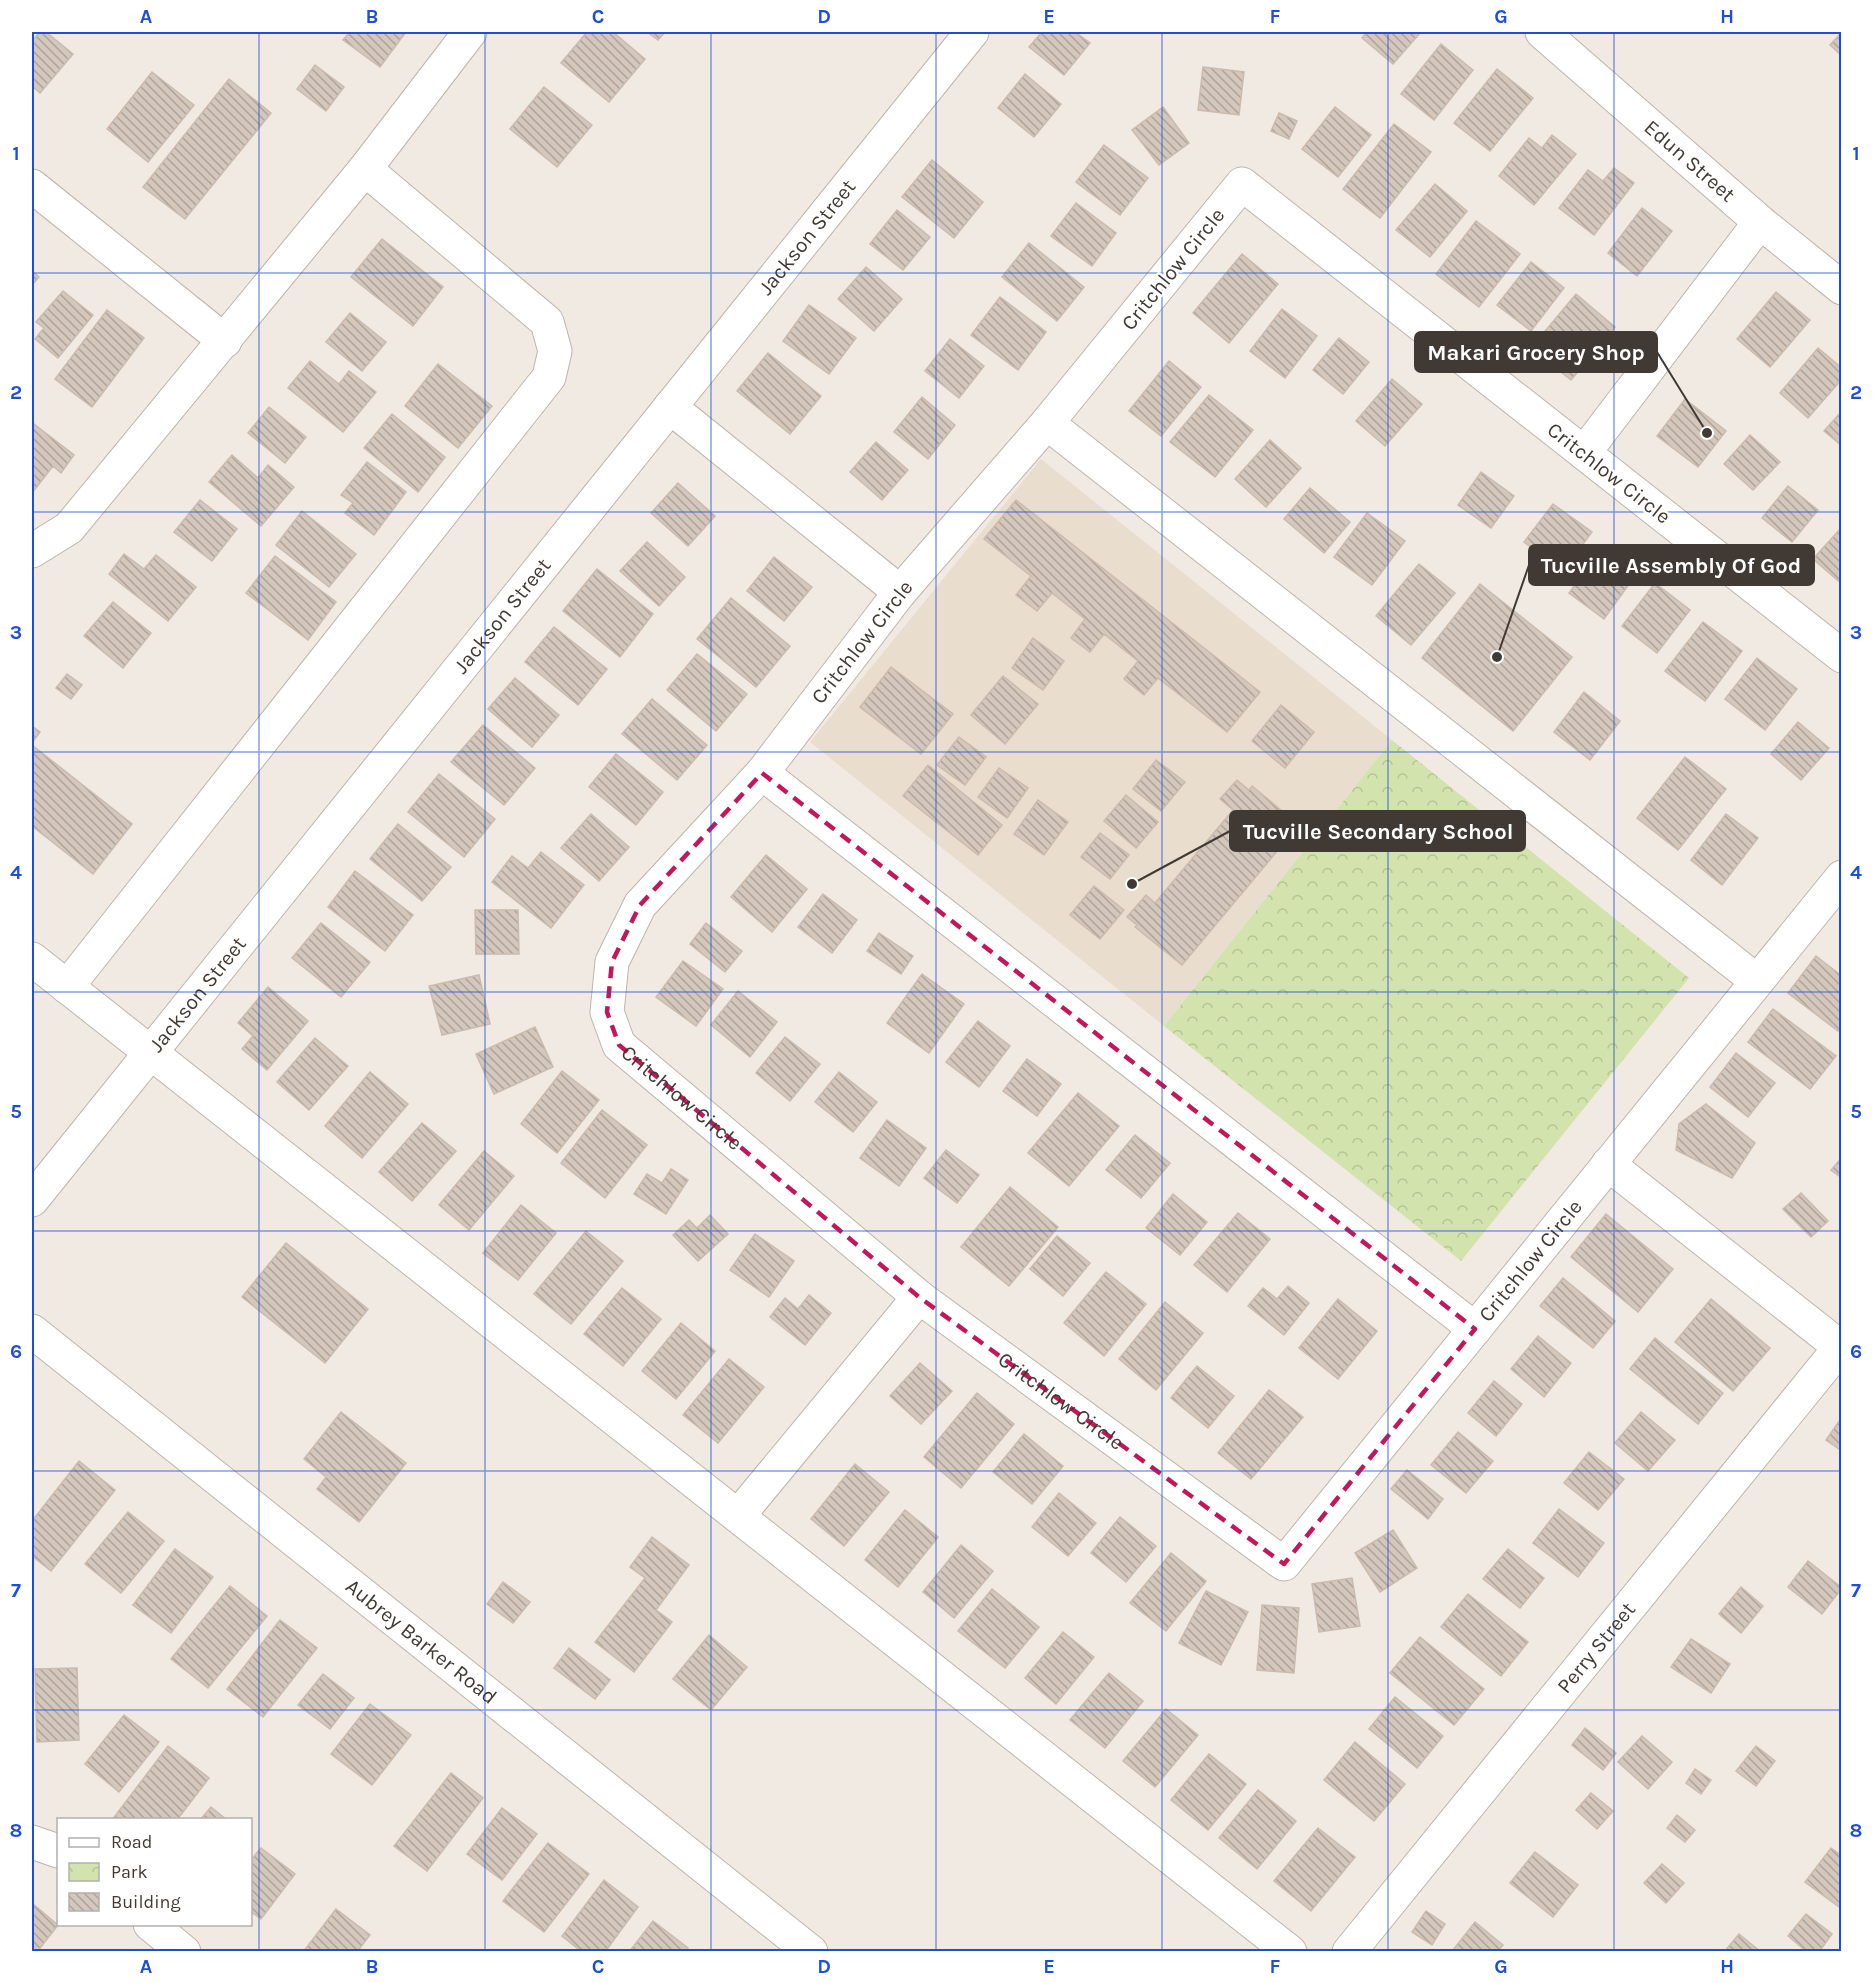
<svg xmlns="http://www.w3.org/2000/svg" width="1873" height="1983" viewBox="0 0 1873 1983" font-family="Karla,sans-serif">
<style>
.education{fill:#e9ddcd}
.park{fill:url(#park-crowns)}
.building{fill:url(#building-back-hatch);stroke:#cbbbad;stroke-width:1.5}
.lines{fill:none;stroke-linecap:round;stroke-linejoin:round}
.minor-casing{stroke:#beb4a9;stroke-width:35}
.tertiary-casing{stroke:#beb4a9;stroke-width:35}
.minor{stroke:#fff;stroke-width:33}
.tertiary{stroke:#fff;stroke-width:33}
.marked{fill:none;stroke:#c2185b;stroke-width:4.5;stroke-dasharray:12 8;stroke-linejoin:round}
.grid{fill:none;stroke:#1d4ed8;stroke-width:1.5;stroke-opacity:0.55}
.labels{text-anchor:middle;stroke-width:5;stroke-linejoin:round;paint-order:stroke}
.street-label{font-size:21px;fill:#413a34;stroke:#fff}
.leader{fill:none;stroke:#413a34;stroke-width:2}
.callout-dot{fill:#413a34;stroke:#fff;stroke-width:2}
.callout{fill:#413a34;stroke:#413a34;stroke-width:2}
.callout-label{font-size:22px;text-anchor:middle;font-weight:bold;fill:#fff}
.neatline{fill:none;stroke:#1d4ed8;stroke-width:2}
.grid-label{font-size:20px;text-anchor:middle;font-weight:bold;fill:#1d4ed8}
</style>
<defs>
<pattern id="park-crowns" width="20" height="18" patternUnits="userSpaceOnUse" patternTransform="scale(1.5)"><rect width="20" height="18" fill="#d2e3ad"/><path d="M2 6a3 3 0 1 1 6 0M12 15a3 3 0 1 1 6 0" fill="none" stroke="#b6c495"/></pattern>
<pattern id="building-back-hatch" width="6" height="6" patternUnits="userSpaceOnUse" patternTransform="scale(1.5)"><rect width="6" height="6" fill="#d4c7bc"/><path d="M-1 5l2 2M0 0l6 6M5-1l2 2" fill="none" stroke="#aea39a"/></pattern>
</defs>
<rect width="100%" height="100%" fill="#f0eae3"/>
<path class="education" d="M1041,459L1392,740L1164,1026L810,742Z"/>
<path class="park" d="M1392,740L1689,978L1461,1261L1164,1026Z"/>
<path class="building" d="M40,32H46L73,54L40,93L32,86V41Z
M350,32H406L380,67L343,40Z
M587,32H613L645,59L609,102L561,63Z
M647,32H665L658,40Z
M1042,32H1075L1090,43L1064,75L1029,47Z
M1367,32H1421L1393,64L1362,38Z
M1842,32V56L1830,45Z
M1441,44L1473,70L1434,120L1401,94Z
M315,65L344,87L326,111L297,89Z
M1203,67L1244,72L1239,115L1198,110Z
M1497,69L1533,98L1490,151L1454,123Z
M152,72L194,105L148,162L107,129Z
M1025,74L1061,104L1034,137L998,108Z
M229,79L271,113L185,219L143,187Z
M544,87L592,125L557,167L510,129Z
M1163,107L1189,143L1159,165L1132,130Z
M1335,107L1371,135L1338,177L1302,149Z
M1279,113L1297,121L1289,139L1271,131Z
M1394,124L1431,152L1380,218L1343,189Z
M1552,135L1576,154L1534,205L1499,176L1529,138L1542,148Z
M1104,145L1148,178L1120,215L1076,182Z
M932,160L983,202L954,238L902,197Z
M1614,168L1634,183L1594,235L1559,208L1588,170L1603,181Z
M1435,184L1467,211L1430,257L1396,230Z
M1076,203L1116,233L1092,266L1051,236Z
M1642,208L1672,231L1637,276L1608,253Z
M897,210L930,237L903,270L870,244Z
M1476,221L1520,254L1479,307L1436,274Z
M382,239L443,287L413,326L351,277Z
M1029,243L1084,287L1057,321L1002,277Z
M1242,254L1278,284L1229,343L1193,313Z
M1531,262L1564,288L1531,331L1497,305Z
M866,267L902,299L874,331L838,299Z
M32,271L39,277L32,285Z
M63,291L93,315L58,358L35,339L44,328L36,322Z
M1776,292L1810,320L1770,367L1737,339Z
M1576,294L1615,327L1571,380L1531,348Z
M1000,297L1046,332L1018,370L971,335Z
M809,305L856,338L829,374L783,341Z
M1282,309L1317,336L1285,378L1250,351Z
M107,310L144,338L92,407L55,379Z
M350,313L386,342L362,371L326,342Z
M1339,338L1369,362L1343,394L1313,370Z
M950,339L984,366L959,398L925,371Z
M1818,348L1842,368V379L1808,418L1780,393Z
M768,353L821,396L790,434L737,391Z
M310,361L339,384L349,371L376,392L343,432L288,388Z
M1169,361L1201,387L1161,436L1129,411Z
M438,364L492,406L458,448L405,406Z
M1392,379L1422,404L1385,446L1356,421Z
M1209,395L1253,430L1215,477L1170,442Z
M922,397L955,425L928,459L894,432Z
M1685,399L1726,431L1698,467L1657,436Z
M269,407L306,437L285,463L248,433Z
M1842,411V446L1824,431Z
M392,414L445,457L418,492L364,448Z
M34,424L74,455L61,473L53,466L32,493V428Z
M1750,435L1780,462L1753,490L1724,464Z
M1270,440L1301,468L1266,507L1235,479Z
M876,442L908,470L882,500L850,472Z
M232,455L258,478L268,465L294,487L261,526L209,482Z
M367,462L406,492L374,535L345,513L353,503L341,495Z
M1481,472L1514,496L1491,528L1458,505Z
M678,483L715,516L688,546L651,513Z
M1788,486L1818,510L1792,542L1762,518Z
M1310,488L1350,522L1324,553L1284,519Z
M200,500L237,529L212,561L174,532Z
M1016,500L1260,692L1227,732L1158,678L1144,695L1124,679L1138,661L1104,634L1090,652L1071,638L1085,619L1052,593L1037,611L1016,595L1031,576L984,539Z
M1553,504L1592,532L1563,571L1524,542Z
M302,511L356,554L329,587L276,545Z
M1367,513L1405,541L1372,585L1334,557Z
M1842,527V584L1813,559Z
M647,542L685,577L659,606L620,571Z
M1600,551L1635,576L1604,619L1569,593Z
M124,554L144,569L156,555L196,587L168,621L109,574Z
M275,556L336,602L308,640L246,593Z
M774,557L812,587L784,621L747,591Z
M1419,564L1455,593L1411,645L1376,616Z
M597,569L653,614L620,657L563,611Z
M1655,583L1690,610L1657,653L1622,626Z
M1480,584L1572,657L1513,731L1422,658Z
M731,598L790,646L756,687L697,639Z
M113,602L151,633L123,668L84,636Z
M1703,622L1742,651L1705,701L1665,671Z
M554,627L607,669L578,705L525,662Z
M1033,638L1064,661L1043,690L1012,668Z
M697,654L747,694L716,731L667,690Z
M1757,658L1797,689L1765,730L1725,699Z
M891,667L953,714L921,754L860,707Z
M67,674L82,685L71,699L56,688Z
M1003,676L1038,704L1005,744L971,715Z
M515,678L559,715L532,747L488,709Z
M1584,692L1620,721L1590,760L1554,732Z
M652,699L707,745L677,780L622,734Z
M1281,705L1314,732L1285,768L1252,741Z
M1798,722L1829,748L1801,780L1771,754Z
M483,725L535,768L504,805L451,762Z
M32,726L40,732L32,743Z
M959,737L986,757L965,785L937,765Z
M32,745L132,824L93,874L32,826Z
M616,754L663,792L636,825L589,787Z
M1685,757L1726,789L1678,850L1637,818Z
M1156,760L1185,782L1161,811L1133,789Z
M928,765L1002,825L978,855L903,796Z
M999,768L1028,788L1007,818L978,797Z
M439,774L495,819L464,857L408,812Z
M1237,780L1249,790L1252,786L1299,825L1182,965L1135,927L1137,925L1127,917L1146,895L1155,903L1233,810L1220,799Z
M1126,795L1158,822L1136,848L1104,821Z
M1038,800L1068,822L1044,855L1014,834Z
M591,814L629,847L599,881L561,848Z
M1726,814L1758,838L1722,885L1691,860Z
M398,824L451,867L422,901L370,859Z
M1100,833L1129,855L1110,879L1081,857Z
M541,852L584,885L551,928L492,882L512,856L528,868Z
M766,855L807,889L772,932L731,897Z
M355,871L413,915L385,951L328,907Z
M1094,886L1124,910L1100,939L1070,915Z
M823,894L857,920L832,953L798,927Z
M475,910H518L519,954H476Z
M321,923L370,962L341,997L292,958Z
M706,923L742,951L725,972L690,944Z
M879,933L913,956L901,974L867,951Z
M1816,956L1842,976V1027L1838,1031L1788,993Z
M683,961L723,989L696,1026L656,997Z
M922,974L964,1004L929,1053L887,1023Z
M479,975L490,1024L442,1035L429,986Z
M268,987L308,1021L267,1070L242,1049L253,1036L238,1023Z
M738,991L777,1022L750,1057L711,1025Z
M1773,1009L1836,1056L1810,1089L1748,1042Z
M978,1021L1010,1046L979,1087L946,1062Z
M535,1027L553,1067L494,1094L476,1054Z
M785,1037L820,1064L790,1101L756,1073Z
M315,1038L348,1066L309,1110L277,1082Z
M1736,1053L1775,1083L1748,1117L1710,1087Z
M1027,1059L1061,1084L1037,1116L1003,1091Z
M562,1071L599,1100L557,1153L521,1124Z
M370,1072L408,1104L362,1158L325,1126Z
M839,1072L877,1102L853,1132L815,1102Z
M1078,1093L1119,1126L1069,1186L1028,1153Z
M1706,1104L1755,1143L1732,1178L1676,1150L1679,1124Z
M602,1110L647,1145L605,1198L561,1163Z
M887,1120L926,1148L899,1186L860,1158Z
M422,1123L456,1151L412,1201L379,1172Z
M1135,1135L1170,1163L1141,1198L1106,1170Z
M946,1150L979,1175L957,1203L924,1178Z
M484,1151L514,1176L469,1230L439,1205Z
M1842,1157V1178L1831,1170Z
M671,1169L688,1180L666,1214L634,1194L647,1174L662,1183Z
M1010,1187L1058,1227L1009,1286L961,1247Z
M1801,1193L1828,1221L1811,1237L1783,1209Z
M1173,1194L1207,1222L1180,1255L1146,1228Z
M521,1205L556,1233L518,1280L483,1253Z
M1238,1213L1270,1239L1227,1292L1194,1265Z
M1606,1214L1673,1269L1638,1312L1571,1257Z
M710,1215L728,1234L698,1261L673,1235L689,1220L697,1228Z
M586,1231L623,1261L571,1324L534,1294Z
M755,1234L794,1261L769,1297L730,1270Z
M1057,1236L1090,1263L1063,1296L1030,1269Z
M286,1243L368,1309L325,1363L242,1297Z
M1106,1272L1146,1304L1104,1356L1064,1323Z
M1563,1278L1615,1321L1593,1348L1540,1306Z
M1288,1286L1309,1303L1284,1335L1248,1306L1263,1288L1277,1299Z
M622,1288L661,1319L623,1366L584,1334Z
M809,1295L831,1313L805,1345L770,1317L785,1298L798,1309Z
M1338,1299L1377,1331L1338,1379L1299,1348Z
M1711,1299L1770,1348L1733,1391L1675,1342Z
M1165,1302L1203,1333L1156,1390L1119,1359Z
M681,1323L715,1351L676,1399L642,1371Z
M1538,1336L1571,1363L1544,1397L1511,1369Z
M1655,1338L1723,1393L1698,1424L1630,1369Z
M729,1359L764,1387L718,1443L683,1415Z
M920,1363L952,1391L921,1424L890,1396Z
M1197,1366L1234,1396L1208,1428L1171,1398Z
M1494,1381L1522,1404L1496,1436L1468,1413Z
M1269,1390L1303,1417L1251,1479L1218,1453Z
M977,1393L1014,1424L961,1488L924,1457Z
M341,1412L406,1463L359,1522L317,1489L326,1477L304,1459Z
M1641,1412L1675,1440L1648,1471L1615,1443Z
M1842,1417V1451L1826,1440Z
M1458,1432L1493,1461L1466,1493L1431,1465Z
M1024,1434L1063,1466L1032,1504L993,1472Z
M1589,1452L1624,1479L1598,1510L1564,1483Z
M79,1461L115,1490L51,1571L32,1556V1521Z
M855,1464L889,1492L844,1546L811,1519Z
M1407,1470L1443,1499L1428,1519L1391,1489Z
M1059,1493L1096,1523L1068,1556L1032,1527Z
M1559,1509L1604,1543L1578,1577L1533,1543Z
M905,1510L938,1537L898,1587L865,1560Z
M128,1512L164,1541L121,1593L85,1564Z
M1120,1517L1156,1546L1126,1582L1091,1553Z
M1393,1530L1417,1568L1380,1592L1355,1553Z
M652,1537L689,1565L656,1610L672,1622L634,1672L595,1642L645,1578L630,1567Z
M961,1545L993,1571L954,1618L923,1592Z
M175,1549L213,1577L171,1633L133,1605Z
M1508,1549L1544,1578L1520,1608L1483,1579Z
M1171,1553L1206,1581L1166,1631L1130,1603Z
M1808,1561L1842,1588L1822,1614L1788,1587Z
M1352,1578L1360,1626L1319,1632L1312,1584Z
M503,1582L530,1602L513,1623L487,1604Z
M230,1586L267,1616L208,1688L171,1659Z
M1741,1587L1763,1606L1741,1633L1719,1614Z
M992,1589L1039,1627L1005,1668L958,1631Z
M1206,1591L1248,1612L1221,1665L1179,1643Z
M1468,1594L1528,1642L1501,1676L1441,1627Z
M1262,1605L1299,1608L1294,1673L1257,1670Z
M280,1620L317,1648L263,1717L227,1689Z
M1063,1632L1094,1657L1056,1704L1025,1678Z
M709,1635L747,1667L711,1710L673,1679Z
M1420,1637L1484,1689L1454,1725L1390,1673Z
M1691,1639L1730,1664L1711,1693L1671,1667Z
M569,1648L610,1680L595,1699L554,1668Z
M77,1668L79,1740L37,1742L35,1669Z
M1109,1673L1143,1701L1105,1748L1070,1720Z
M323,1674L354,1698L330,1729L298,1705Z
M1395,1697L1443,1736L1417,1768L1369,1729Z
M370,1704L411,1735L372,1785L331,1754Z
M1166,1709L1198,1735L1155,1787L1123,1761Z
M124,1715L159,1742L119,1792L85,1764Z
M1585,1728L1616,1753L1603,1770L1572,1745Z
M1642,1736L1672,1762L1648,1789L1618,1762Z
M1355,1742L1405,1784L1374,1821L1324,1780Z
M168,1746L209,1778L177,1820H112Z
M1756,1746L1775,1761L1756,1786L1736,1771Z
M1209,1754L1246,1784L1208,1830L1171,1800Z
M1695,1769L1711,1780L1701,1794L1686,1783Z
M451,1773L483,1798L427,1871L394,1846Z
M1258,1790L1296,1821L1257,1869L1219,1838Z
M1591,1793L1613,1811L1597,1829L1576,1810Z
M211,1807L227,1820H200Z
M502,1808L537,1834L502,1880L467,1854Z
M1677,1815L1695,1830L1685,1842L1667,1828Z
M1318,1828L1355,1857L1311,1911L1274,1881Z
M548,1843L589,1874L544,1932L503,1901Z
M261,1848L295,1874L261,1919L250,1911V1861Z
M1831,1848L1842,1856V1909L1805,1882Z
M1535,1852L1578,1885L1553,1917L1510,1883Z
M1662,1864L1684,1883L1666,1903L1644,1883Z
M604,1880L638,1907L605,1952H582L562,1936Z
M32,1903L58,1925L37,1952H32Z
M336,1909L370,1935L357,1952H303Z
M1426,1911L1445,1924L1432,1945L1412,1932Z
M1806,1914L1832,1934L1819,1952H1807L1788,1936Z
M653,1921L688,1948L685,1952H629Z
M1475,1922L1503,1945L1497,1952H1455L1453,1950Z
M1739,1934L1761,1952H1724Z"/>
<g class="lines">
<defs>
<g id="minor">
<path id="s1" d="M1542,32L1760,222L1842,288"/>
<path d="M32,186L225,341"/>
<path d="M670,407L900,592"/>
<path d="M1047,423L1757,981"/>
<path d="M1584,453L1760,222"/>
<path d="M32,551L69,528L365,169L470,32"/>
<path id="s2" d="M1842,656L1242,184L1047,423L900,592L762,773L640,905L612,962L607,1012L619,1045L919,1297L1284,1564L1842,877"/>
<path d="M762,773L1475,1329"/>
<path d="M32,959L1290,1952"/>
<path d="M67,987L549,377L555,351L547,322L365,169"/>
<path d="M1608,1164L1840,1347"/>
<path d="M738,1516L919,1297"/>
<path d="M32,1842L58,1851"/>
<path d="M150,1924L184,1952"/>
<path id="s3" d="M1349,1952L1842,1345"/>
</g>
<g id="tertiary">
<path id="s4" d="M32,1200L972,32"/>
<path id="s5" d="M32,1331L811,1952"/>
</g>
</defs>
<use href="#minor" class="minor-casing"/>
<use href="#tertiary" class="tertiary-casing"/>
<use href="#minor" class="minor"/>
<use href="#tertiary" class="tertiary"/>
</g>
<path class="marked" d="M762,773L1475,1329L1284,1564L919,1297L619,1045L607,1012L612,962L640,905Z"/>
<path class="grid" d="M259,32V1952M485,32V1952M711,32V1952M936,32V1952M1162,32V1952M1388,32V1952M1614,32V1952M32,273H1842M32,512H1842M32,752H1842M32,992H1842M32,1231H1842M32,1471H1842M32,1710H1842"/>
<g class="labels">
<g class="street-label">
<text dy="7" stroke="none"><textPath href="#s1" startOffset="196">Edun Street</textPath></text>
<text dy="7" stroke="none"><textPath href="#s4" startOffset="1236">Jackson Street</textPath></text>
<text transform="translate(1173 269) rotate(-51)" y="7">Critchlow Circle</text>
<text transform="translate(1609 473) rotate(38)" y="7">Critchlow Circle</text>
<text dy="7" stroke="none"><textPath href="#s4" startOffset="750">Jackson Street</textPath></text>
<text transform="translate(862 642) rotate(-52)" y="7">Critchlow Circle</text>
<text dy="7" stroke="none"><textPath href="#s4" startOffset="264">Jackson Street</textPath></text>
<text dy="7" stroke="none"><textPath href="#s2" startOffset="1934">Critchlow Circle</textPath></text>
<text dy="7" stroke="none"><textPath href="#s2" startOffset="3087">Critchlow Circle</textPath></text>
<text dy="7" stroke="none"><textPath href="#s2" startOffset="2420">Critchlow Circle</textPath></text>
<text dy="7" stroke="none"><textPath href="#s5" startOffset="498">Aubrey Barker Road</textPath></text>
<text dy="7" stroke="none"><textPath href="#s3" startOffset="392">Perry Street</textPath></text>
</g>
</g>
<path class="leader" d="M1707 433L1657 352M1497 657L1529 565M1132 884L1230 831"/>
<g class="callout-dot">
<circle cx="1707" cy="433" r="6"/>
<circle cx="1497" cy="657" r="6"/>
<circle cx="1132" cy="884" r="6"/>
</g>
<g class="callout">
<rect x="1415" y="332" width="242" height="40" rx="6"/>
<rect x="1529" y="545" width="285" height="40" rx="6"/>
<rect x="1230" y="811" width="295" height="40" rx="6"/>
</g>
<g class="callout-label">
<text x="1536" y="360">Makari Grocery Shop</text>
<text x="1671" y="573">Tucville Assembly Of God</text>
<text x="1378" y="839">Tucville Secondary School</text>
</g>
<rect width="1873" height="1983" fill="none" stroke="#ffffff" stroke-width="66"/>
<rect x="57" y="1818" width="195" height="108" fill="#ffffff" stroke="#b3b0ae" stroke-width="1.5"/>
<rect x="69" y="1838" width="30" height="9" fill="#ffffff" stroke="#b3b0ae" stroke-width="1.5"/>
<text x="111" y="1848" font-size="18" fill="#413a34">Road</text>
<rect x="69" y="1863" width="30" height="18" fill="url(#park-crowns)" stroke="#b3b0ae" stroke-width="1.5"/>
<text x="111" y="1878" font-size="18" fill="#413a34">Park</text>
<rect x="69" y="1893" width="30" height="18" fill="url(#building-back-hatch)" stroke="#b3b0ae" stroke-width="1.5"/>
<text x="111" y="1908" font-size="18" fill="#413a34">Building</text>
<rect x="33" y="33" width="1807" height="1917" class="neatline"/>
<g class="grid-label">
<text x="146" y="23">A</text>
<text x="372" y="23">B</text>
<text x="598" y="23">C</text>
<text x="824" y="23">D</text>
<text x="1049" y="23">E</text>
<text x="1275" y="23">F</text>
<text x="1501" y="23">G</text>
<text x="1727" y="23">H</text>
<text x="16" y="160">1</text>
<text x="1856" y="160">1</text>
<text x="16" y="399">2</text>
<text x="1856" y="399">2</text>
<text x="16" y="639">3</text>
<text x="1856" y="639">3</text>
<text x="16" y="879">4</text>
<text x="1856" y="879">4</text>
<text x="16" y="1118">5</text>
<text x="1856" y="1118">5</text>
<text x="16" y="1358">6</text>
<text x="1856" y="1358">6</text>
<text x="16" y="1597">7</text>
<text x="1856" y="1597">7</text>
<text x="16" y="1837">8</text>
<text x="1856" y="1837">8</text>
<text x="146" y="1973">A</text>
<text x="372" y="1973">B</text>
<text x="598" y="1973">C</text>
<text x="824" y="1973">D</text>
<text x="1049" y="1973">E</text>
<text x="1275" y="1973">F</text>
<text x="1501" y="1973">G</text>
<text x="1727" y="1973">H</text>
</g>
</svg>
